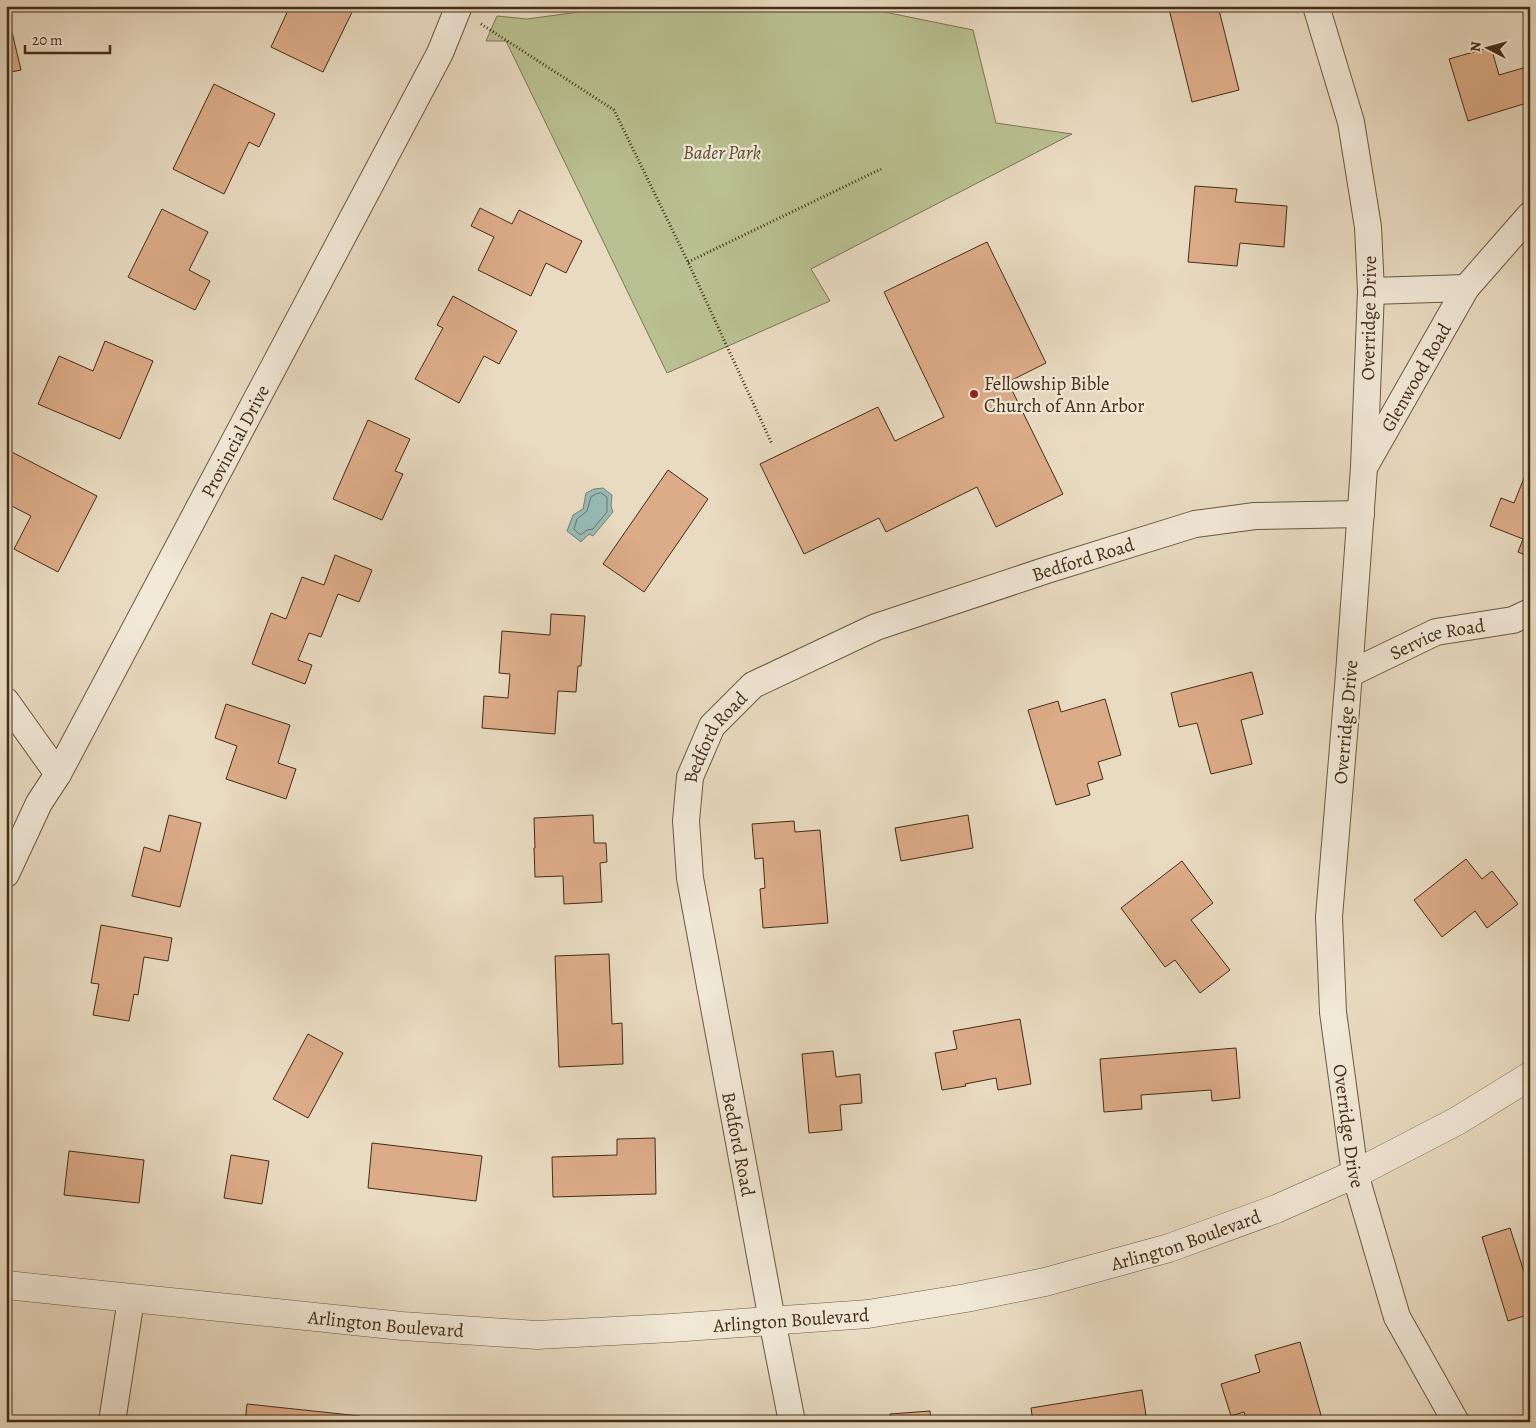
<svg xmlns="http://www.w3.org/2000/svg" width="1536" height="1428" viewBox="0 0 1536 1428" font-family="Alegreya,serif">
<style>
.green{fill:#b9c091;stroke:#7e7654}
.water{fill:#97bbb6;stroke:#758276}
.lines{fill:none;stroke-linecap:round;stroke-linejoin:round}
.shore{stroke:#6d7466;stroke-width:1}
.building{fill:#dcac88;stroke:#432d16}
.minor-casing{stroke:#6c5841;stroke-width:28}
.tertiary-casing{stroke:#6c5841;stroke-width:29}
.path{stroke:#432d16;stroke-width:3;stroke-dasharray:1 2.5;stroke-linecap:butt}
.minor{stroke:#f1e8d7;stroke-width:26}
.tertiary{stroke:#f1e8d7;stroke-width:28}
.poi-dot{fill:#8f2418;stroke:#f1e8d7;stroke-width:2}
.labels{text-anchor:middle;stroke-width:4.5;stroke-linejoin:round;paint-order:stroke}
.park-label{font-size:19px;font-style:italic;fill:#5b4a2f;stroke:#f1e8d7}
.street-label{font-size:19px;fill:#432d16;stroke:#f1e8d7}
.poi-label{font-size:19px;fill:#432d16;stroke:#f1e8d7;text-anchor:start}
</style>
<rect width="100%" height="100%" fill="#e9dbc1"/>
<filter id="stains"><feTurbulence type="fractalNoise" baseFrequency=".004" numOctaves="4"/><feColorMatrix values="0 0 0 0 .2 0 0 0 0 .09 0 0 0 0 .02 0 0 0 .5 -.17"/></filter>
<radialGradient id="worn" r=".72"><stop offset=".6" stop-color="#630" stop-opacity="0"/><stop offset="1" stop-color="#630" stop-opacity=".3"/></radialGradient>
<path class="green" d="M623,6H855L973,30L996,123L1072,134L811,269L830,301L667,373L506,41H486L497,16L527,19Z"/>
<path class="water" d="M603,488L612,495L611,506L613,512L593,536L589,534L581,542L567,531L573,515L583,509L586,493L594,489Z"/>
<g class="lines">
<path class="shore" d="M601,493L607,497V512L593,529L587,530L582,534H579L574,529L577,519L587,511L591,497L596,494Z"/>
</g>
<path class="building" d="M290,6H355L323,72L271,47Z
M1177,6H1218L1239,90L1192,102L1169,9Z
M6,7L21,70L6,73Z
M1491,47L1499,75L1530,66V102L1468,121L1449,59Z
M214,84L275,114L259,147L249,142L224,194L173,169Z
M1195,186L1237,189L1235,202L1287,206L1284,247L1240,243L1237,266L1188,262Z
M480,208L512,224L519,210L582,241L566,273L546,263L531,296L478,270L494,237L471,226Z
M162,209L208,232L189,270L210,281L195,310L128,277Z
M987,242L1046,363L1008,382L1063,494L996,527L977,487L886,532L879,518L804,554L760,464L878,407L895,441L944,417L884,292Z
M453,296L517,331L499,364L484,356L459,403L415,379L443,328L437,325Z
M105,341L153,361L120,439L38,404L59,356L93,371Z
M368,420L410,439L395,471L403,474L382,520L333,499Z
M6,449L97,496L58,572L14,549L31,516L6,503Z
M1528,468H1530V557L1518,552L1523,539L1490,526L1501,498L1514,503Z
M668,470L708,499L644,592L603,564Z
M335,555L372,570L359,602L338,594L321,637L309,633L298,660L312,665L305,684L252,664L271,613L286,619L302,577L324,585Z
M551,614L585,616L581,666H578L576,692L558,691L555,734L482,728L484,696L508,698L510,674L499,673L502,631L550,635Z
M1252,672L1263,714L1241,720L1252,764L1211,774L1197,723L1179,727L1171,693Z
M1105,699L1121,755L1098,762L1103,779L1087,784L1090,795L1056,805L1028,710L1058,701L1061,712Z
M226,704L290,725L278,763L296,769L286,799L226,779L237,746L215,738Z
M169,815L201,823L180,907L132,896L144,847L160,852Z
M593,815L594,843H606L607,862L600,863L602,902L564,904L563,876L535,877L534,848H535L534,818Z
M968,815L973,848L901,861L895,828Z
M794,821L795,832L820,830L828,923L763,928L760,889L765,888L763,858L755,859L752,824Z
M1466,859L1482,879L1492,871L1518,904L1487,928L1475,911L1442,937L1414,900Z
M1182,861L1213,903L1191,920L1230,970L1200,993L1175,960L1165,967L1121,908Z
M101,925L172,938L168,961L144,957L138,995L134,994L129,1021L93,1015L99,984L91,983Z
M609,954L612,1024L622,1023L623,1064L559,1067L555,956Z
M1020,1019L1031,1084L998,1090L996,1078L965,1084L966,1086L942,1090L935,1053L957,1049L953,1031Z
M308,1034L343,1053L308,1118L273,1099Z
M1236,1048L1240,1098L1212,1101L1211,1090L1141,1095L1142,1109L1104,1112L1100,1059Z
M833,1051L836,1077L860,1074L862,1103L840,1105L842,1130L809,1133L802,1054Z
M655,1138L656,1194L553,1197L552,1157L617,1155V1139Z
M372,1143L482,1156L476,1201L368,1188Z
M69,1151L144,1160L139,1203L64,1195Z
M231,1155L269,1161L262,1204L224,1198Z
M1510,1228L1525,1275L1530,1273V1314L1508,1321L1482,1237Z
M1300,1342L1323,1422H1247L1244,1412L1231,1416L1221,1384L1260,1372L1255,1355Z
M1142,1390L1147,1422H1033L1031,1408Z
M247,1404L360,1416L359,1422H245Z
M930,1411L931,1422H890V1414Z"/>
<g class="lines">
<defs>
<g id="minor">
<path id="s1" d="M1316,6L1351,122L1368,227L1371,291L1364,467L1349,674L1329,917L1333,1012L1355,1174L1397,1317L1456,1422"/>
<path d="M1371,291L1466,288"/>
<path id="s2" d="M1366,464L1466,288L1530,215"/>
<path id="s3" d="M1349,674L1436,632L1513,620L1530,612"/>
<path d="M6,701L58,774"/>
<path id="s4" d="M6,874L39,803L58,774L440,53L459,6"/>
<path d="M112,1422L131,1299"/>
<path id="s5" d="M792,1422L772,1320L690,878L686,821L690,777L712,726L753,685L876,627L1047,570L1195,524L1255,516L1361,514"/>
</g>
<g id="tertiary">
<path id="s6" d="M6,1285L402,1326L537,1335L671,1328L868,1314L966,1298L1045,1282L1169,1248L1276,1209L1355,1174L1457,1121L1530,1076"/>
</g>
</defs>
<use href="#minor" class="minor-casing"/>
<use href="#tertiary" class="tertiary-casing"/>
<path class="path" d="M481,24L614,110L688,262L772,444
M688,262L881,169"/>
<use href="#minor" class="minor"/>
<use href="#tertiary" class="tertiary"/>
</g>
<circle class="poi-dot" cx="974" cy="394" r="5"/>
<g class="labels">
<g class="park-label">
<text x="722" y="159">Bader Park</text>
</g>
<g class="street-label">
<text transform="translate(1368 318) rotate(-89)" y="7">Overridge Drive</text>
<text dy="7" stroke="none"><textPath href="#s2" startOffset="100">Glenwood Road</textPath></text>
<text dy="7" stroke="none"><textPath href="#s4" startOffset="490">Provincial Drive</textPath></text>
<text dy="7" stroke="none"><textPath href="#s5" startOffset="1122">Bedford Road</textPath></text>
<text dy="7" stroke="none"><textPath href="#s3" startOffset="96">Service Road</textPath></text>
<text transform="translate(1345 722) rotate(-85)" y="7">Overridge Drive</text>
<text dy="7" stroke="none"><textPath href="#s5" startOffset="702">Bedford Road</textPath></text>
<text dy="7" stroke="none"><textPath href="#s1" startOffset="1129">Overridge Drive</textPath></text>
<text transform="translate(739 1144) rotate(79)" y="7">Bedford Road</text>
<text dy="7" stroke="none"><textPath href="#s6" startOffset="1192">Arlington Boulevard</textPath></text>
<text dy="7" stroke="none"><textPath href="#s6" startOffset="788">Arlington Boulevard</textPath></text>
<text dy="7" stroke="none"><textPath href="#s6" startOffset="382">Arlington Boulevard</textPath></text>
</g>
<g class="poi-label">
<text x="984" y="390">Fellowship Bible<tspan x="984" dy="22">Church of Ann Arbor</tspan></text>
</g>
</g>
<rect width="1536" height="1428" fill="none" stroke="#e9dbc1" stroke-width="25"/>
<rect x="8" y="8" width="1521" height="1413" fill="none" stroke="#432d16" stroke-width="2.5"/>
<rect x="12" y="12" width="1511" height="1403" fill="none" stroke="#432d16"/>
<g transform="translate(1488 48) rotate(276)" stroke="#f1e8d7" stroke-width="4" paint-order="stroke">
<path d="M0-4L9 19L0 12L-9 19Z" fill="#432d16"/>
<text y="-8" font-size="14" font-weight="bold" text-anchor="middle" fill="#432d16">N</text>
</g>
<path d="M25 45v8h85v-8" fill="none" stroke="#432d16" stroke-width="2.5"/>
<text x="32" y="45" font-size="15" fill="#432d16" stroke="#f1e8d7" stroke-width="4" paint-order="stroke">20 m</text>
<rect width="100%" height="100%" filter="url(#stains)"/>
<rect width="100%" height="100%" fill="url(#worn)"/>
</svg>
